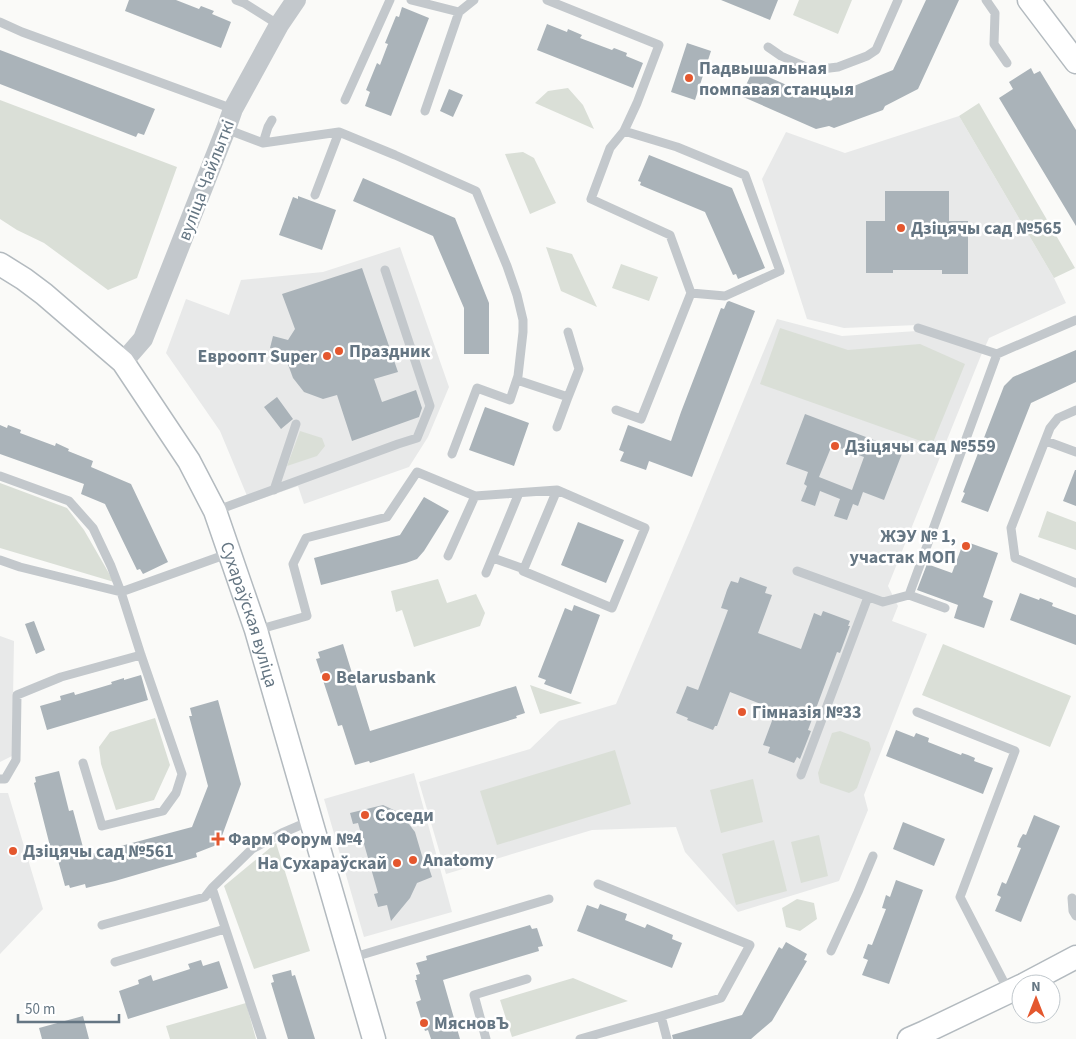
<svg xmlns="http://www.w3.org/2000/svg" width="1076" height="1039" viewBox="0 0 1076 1039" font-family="'Source Sans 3',sans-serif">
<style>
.built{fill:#e8e9e9}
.green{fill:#dadfd7}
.building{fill:#aab3b9;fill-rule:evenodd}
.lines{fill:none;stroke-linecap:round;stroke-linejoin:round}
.secondary-casing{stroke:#b3babf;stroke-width:25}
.service{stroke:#c3c8cc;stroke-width:9}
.tertiary{stroke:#c3c8cc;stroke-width:20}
.secondary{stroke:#fff;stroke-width:22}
.poi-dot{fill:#e4572e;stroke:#fff;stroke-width:2}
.labels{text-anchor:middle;stroke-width:5;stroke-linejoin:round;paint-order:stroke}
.poi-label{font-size:18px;font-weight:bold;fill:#657683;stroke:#fff;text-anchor:start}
.street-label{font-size:18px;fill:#657683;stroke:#fff}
</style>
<rect width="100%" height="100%" fill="#fafaf8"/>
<path class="built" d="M959,116L1054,278L1066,303L989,338L985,347L918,325L844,328L807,319L762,179L786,132L845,153Z
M400,247L449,387L428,437L409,467L304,504L298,486L250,503L220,431L166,353L186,299L229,315L241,280L323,272Z
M777,319L842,336L917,331L982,353L888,586L898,606L892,621L927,634L864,795L868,810L839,881L738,912L685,852L676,827L592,830L446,874L419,782L530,749L559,721L616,704L691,528Z
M0,636L14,641L12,756L0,762Z
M414,773L452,912L364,937L324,799Z
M0,793H8L43,909L0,954Z"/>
<path class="green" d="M799,0H852L838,34L793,15Z
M568,88L583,105L594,129L535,103L548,91Z
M0,100L177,167L137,278L108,290L44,243L17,230L0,219Z
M979,103L1075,268L1054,278L959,116Z
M523,152L534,158L556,203L530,214L505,154Z
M546,247L572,254L597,307L561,291Z
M621,264L658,277L649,301L612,288Z
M780,328L848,350L920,344L965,364L932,445L760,384Z
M300,431L322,438L325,446L317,456L287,466Z
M0,483L67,508L84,530L114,582L0,548Z
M1047,511L1076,522V550L1038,537Z
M438,579L447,603L476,594L485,613L480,626L414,647L402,610L396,612L391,591Z
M943,644L1071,696L1050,747L922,695Z
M530,685L582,703L540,714Z
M155,718L170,765L154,800L116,810L101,764L99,747L110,732Z
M840,731L869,742L871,749L857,788L853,791L849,793L820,783L818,773L832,733Z
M615,750L631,804L497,845L480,791Z
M753,779L763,822L721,833L710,790Z
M819,835L828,876L801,883L791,842Z
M774,840L787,891L736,905L722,854Z
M276,843L310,951L254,969L224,886Z
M797,899L814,903L817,919L800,931L786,927L782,908Z
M573,978L628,1001L512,1037L500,1000Z
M246,1003L256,1039H170L166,1026Z"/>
<path class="building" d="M129,0H176L199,9L201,6L214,11L212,14L231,22L221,48L125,11Z
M721,0H778L770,20Z
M926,0H959L918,89L885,106L883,110L834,128L829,126L816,129L741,96L753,70L820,100L893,70Z
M402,7L429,18L391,116L365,106L370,92L366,90L377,63L380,65L388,44L385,43L396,16L399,17Z
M547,24L567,32L568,29L582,35L580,38L612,50L614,48L627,53L626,56L643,63L633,88L537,50Z
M687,43L711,51L695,100L671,92Z
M0,50L155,109L144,135L138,133L136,137L0,84Z
M1031,68L1034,74L1040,71L1076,130V226L999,98L1013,89L1009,82Z
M449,89L463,95L453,117L440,111Z
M649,155L732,188L765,268L738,279L736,274L733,275L705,212L640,185L641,182L638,181Z
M363,178L455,218L489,303V354H464V308L433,236L353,201Z
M885,191H949V221H968V274H942V270H893V273H866V221H885Z
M298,196L336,210L322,250L279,235L293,197L298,199Z
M362,268L398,372L374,379L382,402L416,390L422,408L419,417L352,441L337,395L323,399L304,392L293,378L286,359L287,352L270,348L273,336L288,340L295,329L282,294Z
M729,301L755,311L692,477L649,461L646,470L620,461L624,452L619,450L628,425L671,441L681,412L721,308L724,309L727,302Z
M1076,350V382L1031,403L988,512L961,502L965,493L963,492L1004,386L1013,377Z
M277,397L293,419L281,429L264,407Z
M485,407L529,423L514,466L469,450Z
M805,414L903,451L884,500L863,492L858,506L853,504L847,520L834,516L840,499L820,491L815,506L801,501L807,486L804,484L808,472L786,464ZM832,445L864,457L852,490L819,477Z
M0,425L7,428L8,425L21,430L20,433L55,446L56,443L69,449L68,451L93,461L91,467L131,484L168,562L143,574L140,569L137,570L105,504L81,494L84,484L0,454Z
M1075,470H1076V506L1063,501Z
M424,497L449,511L424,551L417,559L406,563L321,585L314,558L400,535Z
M578,522L624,540L606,583L561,565Z
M964,541L998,553L983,597L993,601L984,628L954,618L958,605L917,590L927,564L952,573Z
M740,577L767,587L765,593L772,595L758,633L801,649L814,613L821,616L823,611L850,621L848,626H850L840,653L837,652L808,730L811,731L800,759L797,757L794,763L768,753L770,747L763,745L776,710L730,692L717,726H715L713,730L687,720L688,718L676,713L687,686L698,690L728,610L721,608L727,590L731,581L738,583Z
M1020,593L1039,600L1040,598L1053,603L1052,606L1076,615V645L1010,620Z
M574,605L600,615L571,694L544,684L546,680L538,677L565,608L572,611Z
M34,621L45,650L36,654L25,624Z
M343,644L370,731L516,686L525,713L516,716L517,718L370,763L369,761L355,765L342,725L338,726L316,659L320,658L318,652Z
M141,675L148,700L47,730L40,706L61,700L60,696L74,692L75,695L112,684L111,682L124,678V680Z
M218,700L241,784L219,844L196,853L197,857L115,881L86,888L85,884L70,888L69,885L65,886L56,853L52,854L34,783L36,782L35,777L59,771L69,811L73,810L84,851H86L87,855L192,827L208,786L189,716H192L190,708Z
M896,730L914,737L916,733L929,738L928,742L961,755L962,753L968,755L975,758L974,761L993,768L983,794L886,756Z
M383,805L396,811L406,820L415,832L425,866L428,865L432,877L417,883L410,898L391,921L387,905L378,907L374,894L378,893L358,823L353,824L350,813Z
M1034,815L1060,826L1021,922L995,911L1001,897L997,895L1002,882L1006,884L1021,848L1017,847L1020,839L1023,834L1026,835Z
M903,822L945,839L934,866L893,849Z
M896,880L923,890L889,984L862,975L868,960L863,958L868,944L872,945L886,909L882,908L886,895L890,897Z
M600,904L627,914L625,920L645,928L647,924L673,935L672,939L682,943L672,968L577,931L587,905L598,909Z
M530,925L532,929L537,928L543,946L538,947L539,951L443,980L460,1039H431L428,1030L425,1031L416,1002L421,1000L415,980H417L416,975L420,974L416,963L427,960L426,956Z
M786,942L807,954L804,960L807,961L772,1021L751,1039H673L672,1035L742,1015L779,947L782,949Z
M201,960L203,966L219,961L228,988L128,1019L119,991L139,984L138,980L151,975L153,981L190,969L188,964Z
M291,970L292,976L295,975L315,1039H288L271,983L274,982L272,975Z
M83,1016L89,1039H42L39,1028Z"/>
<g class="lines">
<defs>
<g id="secondary">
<path d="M1029,0L1076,62"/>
<path id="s1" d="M0,264L24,279L44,294L123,362L189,461L215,511L256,630L374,1039"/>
<path d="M1025,984L1076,957"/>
<path d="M909,1039L925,1032L1021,986"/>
</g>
</defs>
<use href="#secondary" class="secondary-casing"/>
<path class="service" d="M236,0L244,3L279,25
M411,0L459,12
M547,0L659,45L637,103L624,131L610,148L591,199L670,235L691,293L641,419L616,410
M986,0L995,13L994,44L1007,63
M0,22L22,32L233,109
M768,47L781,56L813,70L838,67L867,56L876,50L898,0
M345,100L390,0
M425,111L459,12L474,0
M226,129L263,143L339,132L395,155L476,191L507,266L517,295L523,320V332L518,376L510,400L477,388L452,454
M624,131L677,147L745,175L780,271L725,296L691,293
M263,143L268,127L272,120
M315,195L339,132
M918,328L997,354L1076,320
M517,380L568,397L579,369L568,332
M1076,410L1058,418L1050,428L1011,528L1015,558L1076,583
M557,427L568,397
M1046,441L1076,452
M0,476L69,501L93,528L111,566L121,592L141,655L182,774L176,793L163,811L102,826L83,763
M274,490L296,424
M215,511L398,444L417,438L430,406L385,270
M448,556L475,496
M493,558L524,569
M0,560L20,567L121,592L230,553
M797,571L883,602L909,595
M486,573L519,493
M945,608L909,595L997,354
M257,630L307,616L293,564L306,538L387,517L417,472L475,496L557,490L645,528L612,608L523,571L557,490
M917,712L1015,751L960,897L1009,992
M801,775L868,597
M0,779H5L16,760L17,695L61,677L141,655
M598,884L750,945L721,998L661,1016L667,1039
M1072,898L1073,911L1076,916
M102,925L205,897L212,888
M831,951L858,892L873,856
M351,958L549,899
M115,962L225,929
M262,1039L212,888L252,849L282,833L310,821
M486,1039L474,995L527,979
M580,1039L661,1016"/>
<path class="tertiary" d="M123,362L143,339L226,129L233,109L279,25L296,0"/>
<use href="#secondary" class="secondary"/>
</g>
<g class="poi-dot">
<circle cx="689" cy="78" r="5"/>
<circle cx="901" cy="228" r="5"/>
<circle cx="339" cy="351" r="5"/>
<circle cx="327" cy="356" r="5"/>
<circle cx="835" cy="446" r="5"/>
<circle cx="966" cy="546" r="5"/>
<circle cx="326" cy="677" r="5"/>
<circle cx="742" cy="712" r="5"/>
<circle cx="365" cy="815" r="5"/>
<path d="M215.5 831.5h5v5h5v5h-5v5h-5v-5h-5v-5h5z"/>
<circle cx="13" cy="851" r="5"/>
<circle cx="413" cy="860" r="5"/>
<circle cx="397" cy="863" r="5"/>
<circle cx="424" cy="1023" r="5"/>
</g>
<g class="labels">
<g class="poi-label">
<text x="699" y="74">Падвышальная<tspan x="699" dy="21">помпавая станцыя</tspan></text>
<text x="911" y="234">Дзіцячы сад №565</text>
<text x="349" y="357">Праздник</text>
<text x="317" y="362" text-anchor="end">Евроопт Super</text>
<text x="845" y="452">Дзіцячы сад №559</text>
<text x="956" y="542" text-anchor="end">ЖЭУ № 1,<tspan x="956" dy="21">участак МОП</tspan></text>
<text x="336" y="683">Belarusbank</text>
<text x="752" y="718">Гімназія №33</text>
<text x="375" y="821">Соседи</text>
<text x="228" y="845">Фарм Форум №4</text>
<text x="23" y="857">Дзіцячы сад №561</text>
<text x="423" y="866">Anatomy</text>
<text x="387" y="869" text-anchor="end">На Сухараўскай</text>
<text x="434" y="1029">МясновЪ</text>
</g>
<g class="street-label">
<text transform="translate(206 180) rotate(-69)" y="6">вуліца Чайлыткі</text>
<text dy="6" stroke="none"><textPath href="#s1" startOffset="442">Сухараўская вуліца</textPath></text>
</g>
</g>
<g transform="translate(1036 999)"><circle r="24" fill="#ffffff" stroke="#c1c8cd"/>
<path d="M0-4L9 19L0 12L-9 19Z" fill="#e4572e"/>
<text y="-8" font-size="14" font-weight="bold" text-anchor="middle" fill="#657683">N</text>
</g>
<path d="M18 1014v8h101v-8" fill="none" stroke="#657683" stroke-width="2.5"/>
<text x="25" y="1014" font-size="15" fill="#657683" stroke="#ffffff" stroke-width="4" paint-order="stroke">50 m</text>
</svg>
